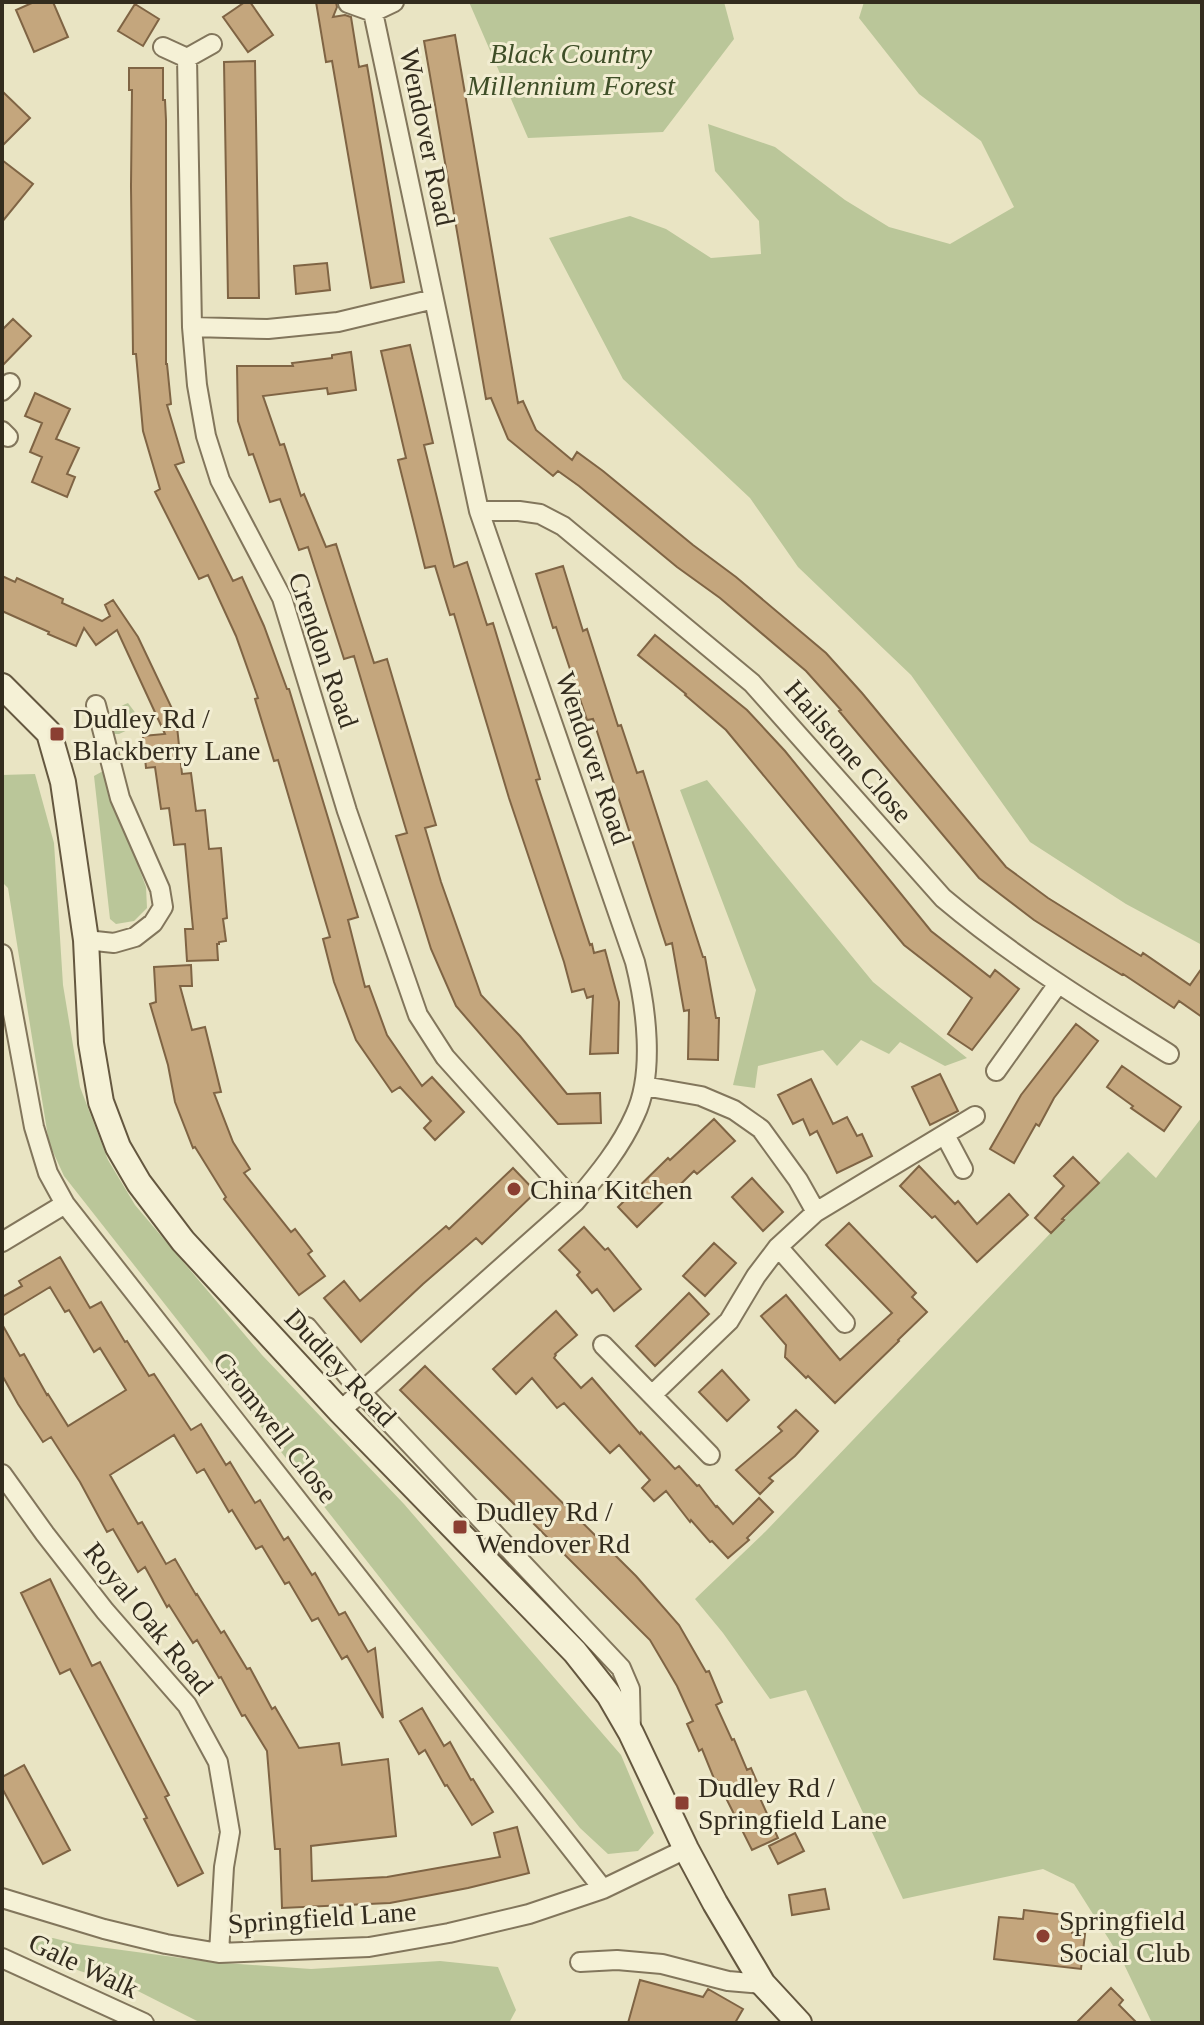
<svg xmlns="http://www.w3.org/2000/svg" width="1204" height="2025" viewBox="0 0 1204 2025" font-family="'Times New Roman',serif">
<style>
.green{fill:#bac699}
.building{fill:#c4a67d;stroke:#7f6444;stroke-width:2}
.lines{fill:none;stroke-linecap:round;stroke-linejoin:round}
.minor-casing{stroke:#82765c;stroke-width:22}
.secondary-casing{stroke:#64573f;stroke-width:28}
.minor{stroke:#f5f1d6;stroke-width:18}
.secondary{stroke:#f5f1d6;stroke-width:24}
.poi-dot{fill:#8b3f32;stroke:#f2edd2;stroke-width:3}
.labels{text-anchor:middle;stroke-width:6;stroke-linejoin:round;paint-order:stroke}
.park-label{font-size:28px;font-style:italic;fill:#3e4e27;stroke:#f2edd2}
.street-label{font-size:28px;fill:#332c1e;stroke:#f2edd2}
.poi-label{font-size:28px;fill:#332c1e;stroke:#f2edd2;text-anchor:start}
</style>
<rect width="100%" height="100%" fill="#e9e4c3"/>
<path class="green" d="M469,2H724L734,39L663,132L528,138Z
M864,2H1202V945L1126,904L1030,842L911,675L798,567L750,498L623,379L549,238L630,216L666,229L711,258L761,254L759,221L715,171L708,124L775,147L845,200L889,227L950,244L1014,207L981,141L919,94L859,18Z
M128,703L143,723L119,734H113C107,720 115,707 128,703Z
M103,771L146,887L147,908L134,921L116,924L110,919L94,776Z
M35,774L54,843L63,985L80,1087L108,1160L135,1205L262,1355L404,1504L621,1755L654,1833L638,1851L608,1854L580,1828L403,1607L64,1176L49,1143L8,888L2,882V775Z
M707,780L873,982L967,1058L945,1066L900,1042L889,1054L861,1040L837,1066L823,1050L758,1066L755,1088L733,1085L756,990L680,790Z
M1202,1117V2023H1152L1122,1960L1074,1884L1043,1869L903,1899L806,1690L770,1699L723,1633L695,1599L766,1531L1128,1152L1156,1178Z
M53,1938L77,1944L211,1962L311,1969L440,1961L498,1967L516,2010L509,2023H201L128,1986L80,1971L45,1957L29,1945Z"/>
<path class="building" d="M34,2H53L68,37L34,52L16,10Z
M245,2H250L273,35L248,52L223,17Z
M316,2H336L337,7L333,17L345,15L351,17L359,67L367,65L404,282L371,288L332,61L326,62Z
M135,4L159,19L143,46L118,31Z
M455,35L518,403L523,401L536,430L572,460L577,452L603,471L693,545L736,577L826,653L862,693L1006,867L1048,898L1141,956L1143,953L1190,985L1202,968V1017L1179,1001L1174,1008L1123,974L1122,975L1078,948L1034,920L979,878L839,711L841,710L806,671L720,598L677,567L579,486L558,471L553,476L508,439L491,398L486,399L424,41Z
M255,61L259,298H228L224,62Z
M129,68H163V100H165L166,120V364H167L171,404L167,405L184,462L175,465L233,581L242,577L264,626L287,689H289L358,917L348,920L365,987L369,986L387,1035L422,1086L432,1077L464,1112L435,1140L424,1128L431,1121L400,1087L392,1092L356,1040L334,982L323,939L330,937L278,760L274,761L255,699L258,698L236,636L208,575L199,579L155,492L160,489L143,431L136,354H133L131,187L132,90H129Z
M2,91L30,118L2,146Z
M2,160L33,184L2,222Z
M327,263L330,290L296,294L294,266Z
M13,319L31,336L2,366V330Z
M410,345L433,443L424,445L454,567L467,562L487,625L493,623L540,779L536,780L590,945L592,944L594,953L605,950L619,1002L618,1053L590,1054L593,996L587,998L584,989L572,992L564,962L509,798L454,614L450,615L435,566L425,568L398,460L406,458L381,351Z
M351,352L356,390L328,394L327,388L263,396L280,445L284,444L301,496L304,494L326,547L336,544L374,663L387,659L436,825L425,828L441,882L481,995L520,1036L567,1094L600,1093L601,1123L558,1124L456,1006L431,949L396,836L407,833L354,656L344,659L308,547L299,550L280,499L270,502L253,454L249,455L238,421L237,366H293L292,363L332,358V355Z
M35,393L70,409L56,439L79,448L67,474L75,477L67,497L32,482L42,457L30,452L42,423L25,416Z
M563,566L583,631L587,629L618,726L621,725L637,773L643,771L703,957H705L716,1018H719L718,1060L688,1059L689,1010L684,1011L672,943L666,945L593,719L587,720L556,627L553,628L536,574Z
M2,576L15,582L17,578L63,599L62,603L102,621L110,616L105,605L113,600L138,637L176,717L182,774L191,773L196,811L205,810L209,849L221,848L227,918L223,919L226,941L219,942V944H217L218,960L187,961L185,929H193L185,844L174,845L169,808L161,809L155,767L146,768L143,736L165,734L117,630L96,645L84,628L76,646L48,634L49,632L2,611Z
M655,635L747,710L785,751L931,931L990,977L995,970L1019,989L972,1050L948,1034L972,998L904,945L726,730L685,695L686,694L638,655Z
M191,965L192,986H180L192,1030L205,1027L221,1092L214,1093L233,1142L250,1169L244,1173L291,1232L295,1229L312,1251L308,1254L325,1276L299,1295L224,1199L226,1197L195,1147L193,1148L175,1102L168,1065L150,1004L156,1002L154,967Z
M1076,1024L1098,1041L1054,1098L1039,1126L1036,1124L1014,1163L990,1149L1021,1095Z
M1122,1066L1181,1107L1164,1131L1131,1108L1133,1106L1107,1087Z
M940,1074L958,1111L930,1125L912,1087Z
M811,1079L833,1124L847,1117L857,1136L862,1134L872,1156L837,1173L817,1131L810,1135L803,1119L793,1124L778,1095Z
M714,1119L735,1141L697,1174L694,1171L637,1227L618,1207L668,1158L670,1160Z
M1073,1157L1099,1183L1062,1219L1064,1220L1051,1233L1035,1218L1064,1186L1054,1176Z
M919,1166L955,1204L958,1201L977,1224L1009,1194L1028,1215L977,1262L935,1216L932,1218L900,1186Z
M513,1168L536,1192L482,1244L476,1238L423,1284L361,1342L324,1298L344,1281L360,1301L446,1226L449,1229Z
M752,1178L783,1212L763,1231L732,1197Z
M849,1223L916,1293L912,1297L927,1312L898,1340L899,1341L835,1403L808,1376L806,1378L785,1357L786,1345L761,1316L786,1295L840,1360L892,1313L826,1245Z
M584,1227L605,1250L608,1248L641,1289L614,1311L597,1289L592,1293L577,1275L580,1272L559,1250Z
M714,1243L736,1263L705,1296L683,1276Z
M60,1257L90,1308L101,1302L125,1342L127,1341L149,1376L154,1374L191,1430L201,1424L226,1465L230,1462L255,1503L260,1500L284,1540L288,1537L312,1575L315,1573L339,1615L345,1612L368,1652L375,1648L383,1718L347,1656L342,1659L318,1618L312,1621L289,1582L285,1584L262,1546L256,1549L232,1510L229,1512L204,1469L197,1473L174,1435L110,1475L138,1524L142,1522L166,1564L175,1559L196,1595L197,1594L221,1633L224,1631L247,1669L250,1668L272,1709L275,1707L299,1748L339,1743L342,1765L388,1759L396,1836L311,1846L312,1881L387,1877L500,1857L494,1833L517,1827L529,1873L468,1888L390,1903L282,1908L280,1849H275L267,1751L245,1715L242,1716L221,1677L219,1678L197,1640L193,1643L169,1605L167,1607L145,1567L138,1572L113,1529L107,1532L80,1482L51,1437L43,1442L18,1404L2,1375V1324L20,1356L24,1354L47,1395L48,1394L68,1426L126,1390L100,1348L94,1352L69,1310L65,1312L50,1287L2,1316V1297L22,1286L19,1281Z
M689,1293L709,1314L655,1366L636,1346Z
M556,1311L577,1335L555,1354L556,1355L554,1358L581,1388L592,1378L640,1434L641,1432L675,1469L679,1466L697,1486L699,1485L716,1507L717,1506L733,1524L759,1498L773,1512L747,1538L749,1540L728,1558L712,1541L710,1542L691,1520L690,1522L666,1491L654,1501L642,1488L650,1480L619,1445L610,1453L564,1403L557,1408L532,1378L516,1394L493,1369Z
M425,1366L636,1576L679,1625L706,1672L709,1671L722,1702L716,1705L732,1740L734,1739L747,1770L751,1768L757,1782L763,1795L759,1796L778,1838L752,1850L717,1780L715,1781L702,1749L699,1751L687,1724L693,1721L677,1686L650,1640L400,1390Z
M722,1370L749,1400L727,1421L699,1392Z
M796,1410L818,1431L795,1456L769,1478L773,1481L760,1494L736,1470L782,1431L778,1427Z
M50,1579L92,1666L100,1662L169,1795L165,1797L203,1873L178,1886L144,1819L147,1818L70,1669L60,1674L21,1593Z
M422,1708L444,1746L450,1742L471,1780L473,1779L493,1812L472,1825L447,1785L445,1786L425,1750L419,1754L400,1721Z
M24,1765L70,1850L43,1864L2,1788V1777Z
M795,1833L804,1851L778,1864L769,1846Z
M825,1889L829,1909L792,1915L789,1895Z
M1024,1910L1074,1916L1072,1933L1085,1934L1081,1969L994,1959L999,1917L1023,1919Z
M640,1980L703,1997L708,1989L743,2009L735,2023H628Z
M1111,1988L1123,2000L1119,2005L1137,2023H1076Z"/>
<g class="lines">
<defs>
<path id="minor" d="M348,3L373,12L394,2
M163,47L187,58L212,44
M187,58L192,327L197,385L206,436L220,480L282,598L347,811L418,1015L445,1057L575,1202
M192,327L268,329L338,322L434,299
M2,391L10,383
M2,431L8,437
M479,511H519L540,514L563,526L752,683L943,898C1013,957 1091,1005 1169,1054
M86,940L114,943L135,937L153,923L163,907L160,889L120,798L96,705
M2,954L34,1127L48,1173L65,1204L603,1889
M996,1071L1058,984
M644,1086L701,1096L734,1110L761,1129L798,1180L816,1212L778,1247L756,1276L729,1321L652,1395
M945,1135L963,1169
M816,1212L975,1116
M2,1242L65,1204
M778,1247L845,1323
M307,1327L361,1392L621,1668L630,1689L631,1732
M603,1345L710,1455
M340,1411L575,1202C598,1175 621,1147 635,1115C655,1073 646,1006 635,962L479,511L373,12
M2,1474L45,1534L105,1611L187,1705L218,1762L230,1832L224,1867L219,1953
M2,1898L104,1929L166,1944L219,1953L369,1947L449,1933L529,1914L603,1889L686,1849
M2,1958L144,2023
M580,1962L617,1960L662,1964L728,1981L763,1984"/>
<path id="secondary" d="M2,686L49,733L63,782L86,940L91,1043L101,1102L118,1147L139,1183L183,1241L340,1411L575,1652L609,1695L631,1733L686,1849L715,1903L763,1984L799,2023"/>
</defs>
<use href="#minor" class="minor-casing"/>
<use href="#secondary" class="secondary-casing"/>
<use href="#minor" class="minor"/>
<use href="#secondary" class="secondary"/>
</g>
<g class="poi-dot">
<rect x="49" y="726" width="16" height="16" rx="4"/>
<circle cx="514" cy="1189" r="8"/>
<rect x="452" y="1519" width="16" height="16" rx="4"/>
<rect x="674" y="1795" width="16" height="16" rx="4"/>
<circle cx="1043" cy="1936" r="8"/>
</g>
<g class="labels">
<g class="park-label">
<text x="571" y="63">Black Country<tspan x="571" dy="32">Millennium Forest</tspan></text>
</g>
<g class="street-label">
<text transform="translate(428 137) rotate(78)" y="10">Wendover Road</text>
<text transform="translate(324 650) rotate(71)" y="10">Crendon Road</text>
<text transform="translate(849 751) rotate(49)" y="10">Hailstone Close</text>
<text transform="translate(594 758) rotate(71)" y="10">Wendover Road</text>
<text transform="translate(341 1367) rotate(47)" y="10">Dudley Road</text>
<text transform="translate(276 1427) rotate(52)" y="10">Cromwell Close</text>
<text transform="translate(149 1618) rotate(51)" y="10">Royal Oak Road</text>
<text transform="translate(322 1917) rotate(-4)" y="10">Springfield Lane</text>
<text transform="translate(84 1965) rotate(25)" y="10">Gale Walk</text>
</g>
<g class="poi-label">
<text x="73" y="728">Dudley Rd /<tspan x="73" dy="32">Blackberry Lane</tspan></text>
<text x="530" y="1199">China Kitchen</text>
<text x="476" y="1521">Dudley Rd /<tspan x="476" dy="32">Wendover Rd</tspan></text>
<text x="698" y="1797">Dudley Rd /<tspan x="698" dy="32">Springfield Lane</tspan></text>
<text x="1059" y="1930">Springfield<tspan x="1059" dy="32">Social Club</tspan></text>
</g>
</g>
<rect width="1204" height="2025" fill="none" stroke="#332c1e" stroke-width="8"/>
</svg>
